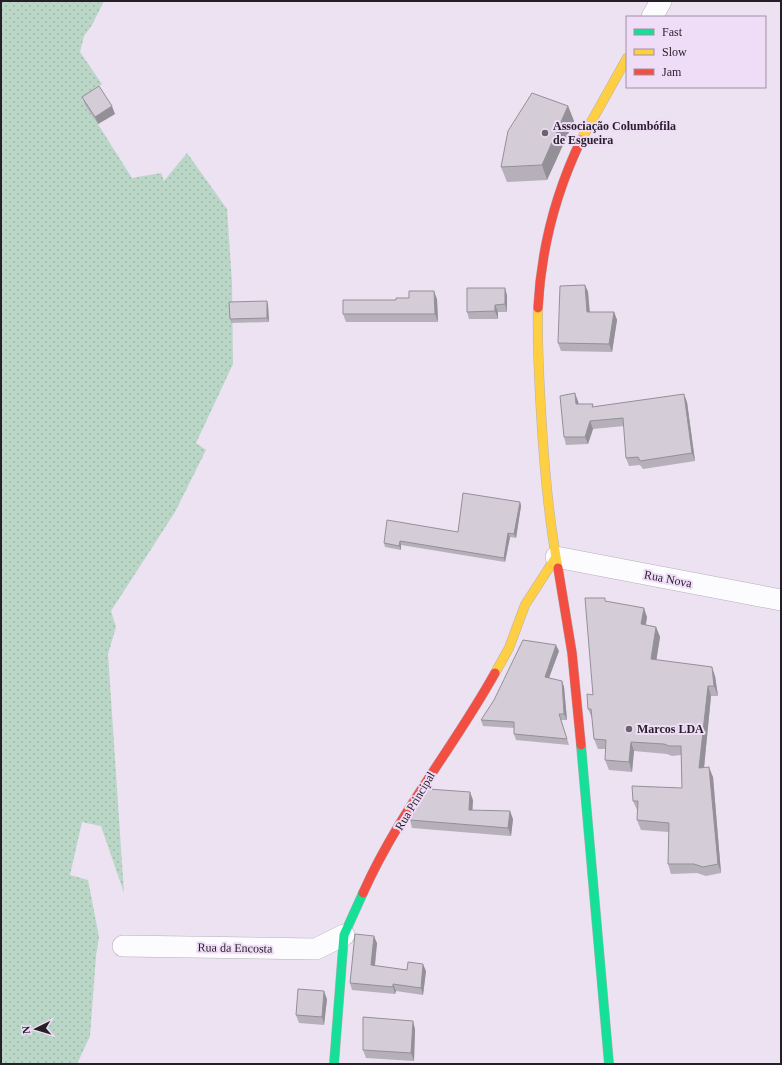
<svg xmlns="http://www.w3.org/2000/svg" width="782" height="1065" viewBox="0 0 782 1065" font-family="'Times New Roman',serif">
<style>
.grass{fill:url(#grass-dots)}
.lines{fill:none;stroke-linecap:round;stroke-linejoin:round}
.street-casing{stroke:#b6aeb9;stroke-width:22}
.fast-casing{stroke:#b6aeb9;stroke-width:10}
.slow-casing{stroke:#b6aeb9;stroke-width:10}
.jam-casing{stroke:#b6aeb9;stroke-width:10}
.street{stroke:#fcfbfd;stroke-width:21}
.fast{stroke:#16e098;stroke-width:9}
.slow{stroke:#ffcf43;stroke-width:9}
.jam{stroke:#f24e42;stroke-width:9}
.wall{fill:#b6b0ba}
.shaded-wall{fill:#949097}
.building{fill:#d4cdd8;stroke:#949097}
.poi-dot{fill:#6b636e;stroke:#efdcf7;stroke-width:1.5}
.labels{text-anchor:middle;stroke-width:4;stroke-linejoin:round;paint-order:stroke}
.poi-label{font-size:12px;font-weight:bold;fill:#261f28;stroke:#efdcf7;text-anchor:start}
.street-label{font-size:12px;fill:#261f28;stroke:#efdcf7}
</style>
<defs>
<pattern id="grass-dots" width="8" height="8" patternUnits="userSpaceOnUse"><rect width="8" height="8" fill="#bad6c6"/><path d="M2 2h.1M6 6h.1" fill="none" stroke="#a0b7aa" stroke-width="1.8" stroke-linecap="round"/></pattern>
</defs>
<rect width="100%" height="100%" fill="#ece2f1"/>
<path class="grass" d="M1,1H104L92,25L84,36L80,52L102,84L82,99L132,178L161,173L164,181L187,153L227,209L232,283L233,364L196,443L206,450L175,512L111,611L116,627L108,654L124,893L101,826L82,822L70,875L88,880L99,937L96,956L90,1036L77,1064H1Z"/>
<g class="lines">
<defs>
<path id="street" d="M652,17L661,1
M556,557L781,600
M123,946L316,949L344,935"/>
<path id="fast" d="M581,745L609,1064
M334,1064L344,935L363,893"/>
<path id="slow" d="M581,140L627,58
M538,308C537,343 539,377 541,412C544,465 548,516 558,568
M495,673L509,648L525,605L556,557"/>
<path id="jam" d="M538,308C541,251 556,192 581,140
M558,568L572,653L581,745
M363,893C398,814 454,747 495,673"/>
</defs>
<use href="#street" class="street-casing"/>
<use href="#fast" class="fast-casing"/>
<use href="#slow" class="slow-casing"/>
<use href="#jam" class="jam-casing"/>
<use href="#street" class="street"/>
<use href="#fast" class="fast"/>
<use href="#slow" class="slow"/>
<use href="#jam" class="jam"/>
</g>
<path class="wall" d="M82,97L115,114L98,124L85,105Z
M568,106L574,121L547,180L507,182L501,167Z
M585,285L588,292L590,312H614L617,320L612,352L561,351L558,343Z
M507,295V312H498V319H469L467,312Z
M437,299L438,322H346L343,314L396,300Z
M268,305L269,322L231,323L230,319Z
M578,401L579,404L594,407L687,402L695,461L643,469L640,465L629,466L626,458L624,426L593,429L588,444L566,445L564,437Z
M520,502L521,506L516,538L510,537L505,562L401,545V550L385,547L384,543L458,532Z
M605,601L647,617L646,625L656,627L660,637L656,660L715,676L718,696H711L704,768L713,777L721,873L706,876L697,873L671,874L668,864L669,832L641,830L637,820L638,810H637L633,801L682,788L681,755L672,756L667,754L634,751L632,772L609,770L605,760L606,749H598L594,739L592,718L588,709L593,695Z
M559,651L549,678L562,681L564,687L567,720H561L569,745L516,740L514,734V728L483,726L481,720Z
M473,800L472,810L513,819L511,836L412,828L410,820Z
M377,943L375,966L407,970L426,971L423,995L396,991L395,994L352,990L350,983Z
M327,999L324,1025L299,1023L296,1015Z
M415,1029L414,1061L366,1058L363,1050Z"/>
<path class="shaded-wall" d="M112,106L115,114L98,124L95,117Z
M568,106L574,121L547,180L542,165Z
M585,285L588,292L590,320L587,312Z
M505,288L507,295V312L505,304Z
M434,291L437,299L438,322L435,314Z
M267,301L268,305L269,322L267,318Z
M495,305L498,312V319L495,311Z
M614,312L617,320L612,352L609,344Z
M575,393L578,401L579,412L576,404Z
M684,394L687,402L695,461L692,453Z
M590,421L593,429L588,444L585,437Z
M520,502L521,506L516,538L514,534Z
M508,533L510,537L505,562L504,558Z
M400,541L401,545V550L399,546Z
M644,608L647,617L644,633L641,624Z
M656,627L660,637L655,669L651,659Z
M556,645L559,651L547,683L545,677Z
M712,667L715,676L718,696L714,686Z
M562,681L564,687L567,720L564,714Z
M708,686L711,696L703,778L699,768Z
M631,742L634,751L632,772L629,762Z
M709,767L713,777L721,873L718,864Z
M470,792L473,800L472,817L469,810Z
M510,811L513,819L511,836L508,828Z
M374,936L377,943L374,972L371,965Z
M423,964L426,971L423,995L421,988Z
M393,984L396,991L395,994L393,987Z
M324,991L327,999L324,1025L322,1017Z
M413,1021L415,1029L414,1061L411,1053Z"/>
<path class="building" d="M99,86L112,106L95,117L82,97Z
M532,93L568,106L542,165L501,167L508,131Z
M585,285L587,312H614L609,344L558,343L560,286Z
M467,288H505V304L495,305V311L467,312Z
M409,291H434L435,314H343V300H396V298H409Z
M267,301V318L230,319L229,302Z
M575,393L576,404H593L592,407L684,394L692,453L640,461L638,457L626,458L623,418L590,421L585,437H564L560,396Z
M463,493L520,502L514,534L508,533L504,558L400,541L399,546L384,543L387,520L458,532Z
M585,598H605V601L644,608L641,624L656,627L651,659L712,667L714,686H708L699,768L709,767L718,864L703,867L694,864H668L669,823L637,820L638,801H633L632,786L682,788L681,746H669L664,744L631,742L629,762L605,760L606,740L594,739L591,709H588L587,694L593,695Z
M523,640L556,645L545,677L562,681L564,714H559L567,739L514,734V722L481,720L494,700Z
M428,789L470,792L469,810L510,811L508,828L410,820Z
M355,934L374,936L371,965L407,970L408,962L423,964L421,988L393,984V987L350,983Z
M298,989L324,991L322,1017L296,1015Z
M363,1017L413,1021L411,1053L363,1050Z"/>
<g class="poi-dot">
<circle cx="545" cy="133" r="4"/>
<circle cx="629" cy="729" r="4"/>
</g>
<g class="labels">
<g class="poi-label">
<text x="553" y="130">Associação Columbófila<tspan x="553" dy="14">de Esgueira</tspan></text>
<text x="637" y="733">Marcos LDA</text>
</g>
<g class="street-label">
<text transform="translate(668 579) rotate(11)" y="4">Rua Nova</text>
<text transform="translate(415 801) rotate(-59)" y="4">Rua Principal</text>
<text transform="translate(235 948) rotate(1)" y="4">Rua da Encosta</text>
</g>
</g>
<rect width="782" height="1065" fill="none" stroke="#261f28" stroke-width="4"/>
<rect x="626" y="16" width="140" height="72" fill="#efdcf7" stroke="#9f90a4"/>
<rect x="634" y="29" width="20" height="6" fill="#16e098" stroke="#9f90a4"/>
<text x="662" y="36" font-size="12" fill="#261f28">Fast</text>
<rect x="634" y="49" width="20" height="6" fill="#ffcf43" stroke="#9f90a4"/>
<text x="662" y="56" font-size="12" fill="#261f28">Slow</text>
<rect x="634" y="69" width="20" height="6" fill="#f24e42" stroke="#9f90a4"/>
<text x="662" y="76" font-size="12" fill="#261f28">Jam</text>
<g transform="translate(36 1029) rotate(265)" stroke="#efdcf7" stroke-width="3" paint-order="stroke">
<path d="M0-3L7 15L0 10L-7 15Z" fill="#261f28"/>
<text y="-6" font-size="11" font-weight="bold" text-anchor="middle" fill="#261f28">N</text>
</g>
</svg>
